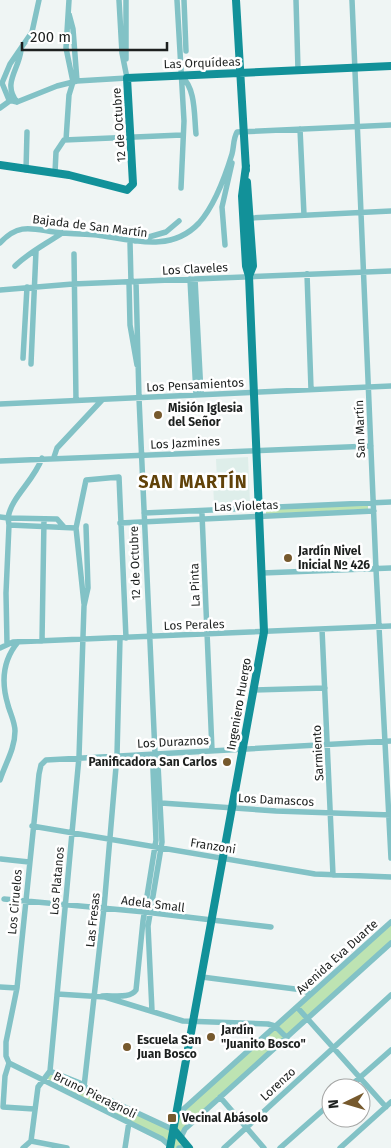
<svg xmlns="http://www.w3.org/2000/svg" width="391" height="1148" viewBox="0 0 391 1148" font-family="'Fira Sans',sans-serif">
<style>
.built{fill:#deeeea}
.green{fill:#bde3b2}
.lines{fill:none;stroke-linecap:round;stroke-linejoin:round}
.minor{stroke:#82c2c6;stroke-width:5.5}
.major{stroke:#129199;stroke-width:8}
.poi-dot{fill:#76592d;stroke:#fff;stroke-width:2}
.labels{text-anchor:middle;stroke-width:5;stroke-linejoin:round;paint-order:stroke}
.street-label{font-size:12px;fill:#1d201f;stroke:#fff}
.poi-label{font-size:12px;font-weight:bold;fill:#1d201f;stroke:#fff;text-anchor:start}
.district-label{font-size:18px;font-weight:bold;letter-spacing:1px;fill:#614209;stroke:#fff}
</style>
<rect width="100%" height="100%" fill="#eff5f4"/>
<path class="built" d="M248,457L250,503L214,504L213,481L217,480L216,459Z"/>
<path class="green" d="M368,503V509L266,514V508Z
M391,922V943L185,1129L181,1137L189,1148H170V1146L46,1078L50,1071L174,1130L178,1114Z"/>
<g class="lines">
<path class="minor" d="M126,0V59
M177,0L184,121L181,188
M184,0L186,51
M296,0L298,70
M352,0L376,569L391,858
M69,14L73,29L77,81
M181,76C196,88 194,115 196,134
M17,102L57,86L77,81L127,78L122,53L119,0
M17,102L9,100L2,83L10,64L32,32L39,0
M17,102C2,83 19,70 21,50
M0,108L11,100
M300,129L304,215
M66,140L69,95L73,82L66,48L69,0
M26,170L27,132
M55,173L56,152L64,140L182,135
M249,218L391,211
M135,241L166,232L179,221
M130,242L131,282
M0,243C21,220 36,231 63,233C74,234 86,234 97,235C132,240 171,253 199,223C215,205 225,177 232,154C234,147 233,139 237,132L391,125
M225,245L222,207L232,163
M74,254L76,400
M15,266C28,253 46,244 62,233
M307,274L311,389
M190,279L196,394
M195,279L201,394
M129,282L130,325L137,365
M0,290L73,284L391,271
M23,358L27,287
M31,364L36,251
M0,404L391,386
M54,457L57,448L102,400
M42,458C34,481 11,497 8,518L57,519L64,527
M0,461L371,446
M144,513L391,502
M202,514L212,750
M0,517L8,518L9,525L76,528
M120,523L374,511
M262,573L391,568
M84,604L76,528L86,480L119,477L126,638
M322,629L333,875
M42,641L44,519
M7,644L6,593L9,525
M0,648L13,642L391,626
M253,690L325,688
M0,780C5,764 15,749 15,731C15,722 10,713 8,705C1,682 2,661 18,642
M161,803L276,811L391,815
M32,826L315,874L391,877
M1,859L29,862
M4,899L145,912L271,927
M202,977L303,990L310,994
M0,987L17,988
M57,994L105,997L183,1021L268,1024L275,1026L287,1038
M102,996C113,995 130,999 136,990L143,921L156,840L153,770L155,753L139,398L136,282
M297,1007L386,1107
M152,1011L148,926L162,842L158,765L156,755
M9,1063L162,1139L170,1146
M50,1071L80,1083L90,1091L174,1130
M84,1087L104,908L117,755L120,638
M348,1088L391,1050
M220,1097L264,1148
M34,1109L3,1107L5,1076L9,1063L6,1056V1042L17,988L39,774L41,765L46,760L391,741
M178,1114L391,922
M181,1137L185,1129L391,943
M31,1141L67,1148
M23,1148L31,1141L38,1087L50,1071L79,757L84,606L88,588L86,526
M125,1148L129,1122
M179,1148H182
M224,1148L391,995
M280,1148L331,1103
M340,1148L391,1102"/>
<path class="major" d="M236,0L246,170
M0,165L69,175L127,190L133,184L127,78L391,66
M247,182L253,266L249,276
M174,1130L189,1148
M170,1148L264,632L249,276L246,266L242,196L246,166"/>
</g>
<g class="poi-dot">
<circle cx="158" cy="415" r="5"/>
<circle cx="288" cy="558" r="5"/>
<circle cx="227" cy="762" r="5"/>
<circle cx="211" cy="1037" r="5"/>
<circle cx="127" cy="1047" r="5"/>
<rect x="167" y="1113" width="10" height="10" rx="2.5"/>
</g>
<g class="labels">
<g class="street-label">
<text transform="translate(202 63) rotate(-2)" y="4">Las Orquídeas</text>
<text transform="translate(119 125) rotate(-94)" y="4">12 de Octubre</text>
<text transform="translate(90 226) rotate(7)" y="4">Bajada de San Martín</text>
<text transform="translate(195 269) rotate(-3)" y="4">Los Claveles</text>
<text transform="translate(195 385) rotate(-3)" y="4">Los Pensamientos</text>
<text transform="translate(360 429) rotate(-92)" y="4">San Martín</text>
<text transform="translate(185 443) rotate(-3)" y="4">Los Jazmines</text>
<text transform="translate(246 506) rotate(-2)" y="4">Las Violetas</text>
<text transform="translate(135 563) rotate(-92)" y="4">12 de Octubre</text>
<text transform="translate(195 585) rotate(-92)" y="4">La Pinta</text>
<text transform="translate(194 625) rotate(-2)" y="4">Los Perales</text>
<text transform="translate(239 704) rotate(-80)" y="4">Ingeniero Huergo</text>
<text transform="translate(173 742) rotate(-3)" y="4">Los Duraznos</text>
<text transform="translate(318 753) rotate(-93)" y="4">Sarmiento</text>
<text transform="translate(276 800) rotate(3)" y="4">Los Damascos</text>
<text transform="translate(213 846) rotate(9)" y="4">Franzoni</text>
<text transform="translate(57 881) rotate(-85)" y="4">Los Platanos</text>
<text transform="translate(15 902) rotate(-85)" y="4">Los Ciruelos</text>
<text transform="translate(153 904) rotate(7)" y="4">Adela Small</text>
<text transform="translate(93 920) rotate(-84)" y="4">Las Fresas</text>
<text transform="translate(337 957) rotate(-42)" y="4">Avenida Eva Duarte</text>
<text transform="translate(278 1084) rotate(-43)" y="4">Lorenzo</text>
<text transform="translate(95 1095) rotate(26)" y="4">Bruno Pieragnoli</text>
</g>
<g class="poi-label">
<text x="168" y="412">Misión Iglesia<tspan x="168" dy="14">del Señor</tspan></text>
<text x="298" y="555">Jardín Nivel<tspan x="298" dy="14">Inicial Nº 426</tspan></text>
<text x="217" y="766" text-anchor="end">Panificadora San Carlos</text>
<text x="221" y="1034">Jardín<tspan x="221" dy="14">"Juanito Bosco"</tspan></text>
<text x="137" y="1044">Escuela San<tspan x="137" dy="14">Juan Bosco</tspan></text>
<text x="182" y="1122">Vecinal Abásolo</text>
</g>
<g class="district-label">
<text x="193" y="488">SAN MARTÍN</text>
</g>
</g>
<g transform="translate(346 1103) rotate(265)"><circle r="24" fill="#ffffff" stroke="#a5a6a5"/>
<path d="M0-4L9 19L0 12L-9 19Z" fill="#76592d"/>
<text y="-8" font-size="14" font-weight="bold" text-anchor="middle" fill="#1d201f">N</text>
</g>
<path d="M22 42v8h145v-8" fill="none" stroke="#1d201f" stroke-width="2.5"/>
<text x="30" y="42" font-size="15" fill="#1d201f" stroke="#ffffff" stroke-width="4" paint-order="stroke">200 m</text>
</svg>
